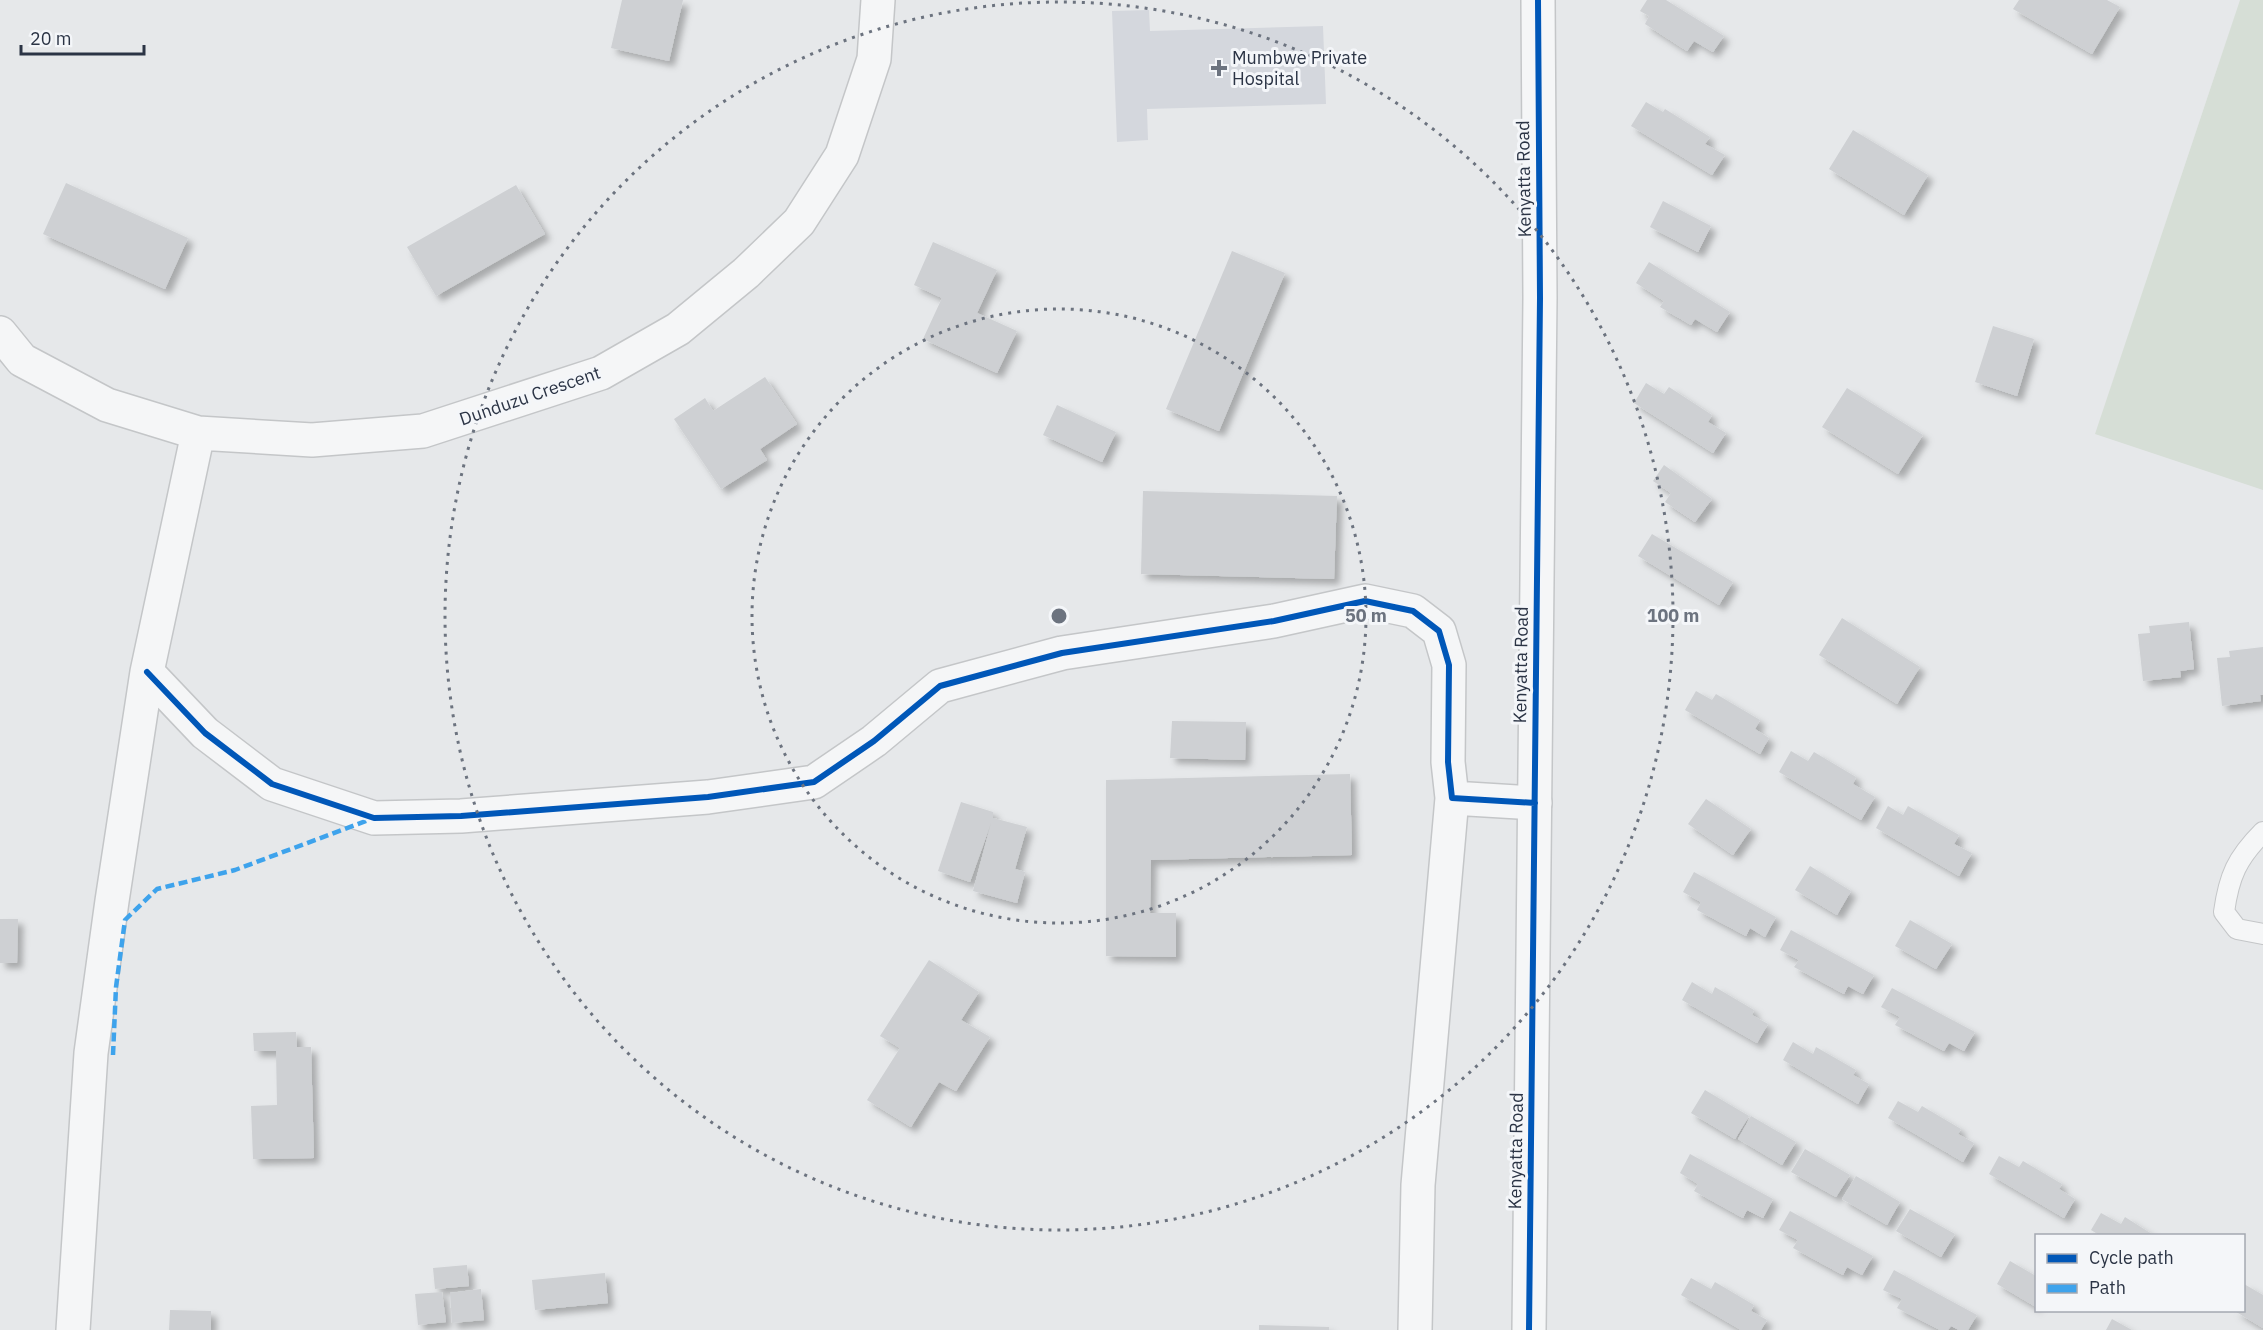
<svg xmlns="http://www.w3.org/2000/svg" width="2263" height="1330" viewBox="0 0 2263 1330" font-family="'IBM Plex Sans',sans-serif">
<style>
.built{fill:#d4d7dd}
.green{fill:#d6ded6}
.building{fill:#ced0d3;filter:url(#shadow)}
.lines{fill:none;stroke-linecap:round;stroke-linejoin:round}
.service-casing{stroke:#c4c6c8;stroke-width:22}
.minor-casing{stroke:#c4c6c8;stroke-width:36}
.tertiary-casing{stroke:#c4c6c8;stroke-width:36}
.service{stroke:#f5f6f7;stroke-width:20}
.minor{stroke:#f5f6f7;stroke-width:33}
.tertiary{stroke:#f5f6f7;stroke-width:33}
.quiet{stroke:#3ea3ec;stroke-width:4.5;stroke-dasharray:9 4.5;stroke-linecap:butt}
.cycleway-casing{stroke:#f4f6f9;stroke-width:10}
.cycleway{stroke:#0057b8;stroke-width:6}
.ring{fill:none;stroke:#6c737f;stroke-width:3;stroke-dasharray:3 6}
.poi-dot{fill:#6c737f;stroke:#f4f6f9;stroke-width:2}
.labels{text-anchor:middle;stroke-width:6;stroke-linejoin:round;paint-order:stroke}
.poi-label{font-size:18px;fill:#2b3445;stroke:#f4f6f9;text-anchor:start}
.street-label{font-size:18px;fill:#2b3445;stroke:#f4f6f9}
.centre{fill:#6c737f;stroke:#f4f6f9;stroke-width:3}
.ring-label{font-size:18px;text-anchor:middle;font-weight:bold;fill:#6c737f;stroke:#f4f6f9;stroke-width:6;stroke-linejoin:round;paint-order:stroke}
</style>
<defs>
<filter id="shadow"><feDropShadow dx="5.5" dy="5.5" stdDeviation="3" flood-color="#0004"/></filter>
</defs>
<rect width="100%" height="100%" fill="#e6e8ea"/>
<path class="built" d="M1149,10L1150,31L1323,26L1326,104L1147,109L1148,140L1117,142L1112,11Z"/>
<path class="green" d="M2240,0H2263V490L2095,434Z"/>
<path class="building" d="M622,0H683L669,61L611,48Z
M1647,0H1666L1724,36L1713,52L1694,41L1687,51L1645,24L1649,16L1640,11Z
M2019,0H2107L2120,7L2092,54L2013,9Z
M1646,102L1663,112L1665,109L1710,137L1705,144L1725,155L1712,175L1631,126Z
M1853,130L1928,175L1904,215L1829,169Z
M66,183L188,238L165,289L43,234Z
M516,185L545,234L436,296L407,247Z
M1663,201L1711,226L1698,252L1650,227Z
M933,242L997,270L977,313L1017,331L997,373L923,339L942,298L914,285Z
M1232,251L1285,273L1219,431L1166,409Z
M1649,262L1730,312L1717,332L1695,319L1691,325L1660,307L1664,301L1636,283Z
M1993,326L2034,339L2017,396L1975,382Z
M765,377L797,424L760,449L767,460L721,489L674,419L705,398L713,411Z
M1646,383L1664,394L1669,387L1712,415L1708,422L1726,433L1713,453L1634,403Z
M1847,388L1923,435L1898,474L1822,427Z
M1057,405L1116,432L1102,462L1043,435Z
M1664,465L1712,499L1695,522L1665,502L1671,493L1653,481Z
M1143,491L1337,496L1334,579L1141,574Z
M1652,534L1733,582L1719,605L1638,556Z
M1842,618L1920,667L1897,704L1819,655Z
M2189,622L2194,669L2180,671L2181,677L2143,681L2138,634L2150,633L2149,626Z
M2263,647V695H2260L2261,701L2222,706L2217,658L2230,657L2229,651Z
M1696,691L1712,700L1716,694L1760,720L1755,729L1769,738L1760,754L1685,710Z
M1172,721L1246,722L1245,760L1170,758Z
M1791,751L1808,761L1814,752L1856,777L1853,784L1875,797L1861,820L1779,772Z
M1350,774L1352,855L1151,860L1150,913H1176V957L1106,956V780Z
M1706,799L1751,829L1733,855L1688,824Z
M961,802L993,812V818L1027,827L1015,869L1025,872L1017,903L973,891L991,823L970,882L938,871Z
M1888,806L1903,815L1908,806L1959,835L1954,844L1972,853L1959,876L1876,828Z
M1810,866L1851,891L1837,915L1795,890Z
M1694,872L1776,917L1765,937L1750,928L1746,936L1697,910L1701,902L1683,892Z
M0,919H18L17,963H0Z
M1910,920L1952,944L1936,969L1895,946Z
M1791,930L1874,975L1863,994L1848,986L1844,994L1794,967L1799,960L1780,950Z
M929,960L979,992L961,1020L990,1037L956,1091L939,1082L911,1127L867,1100L900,1048L880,1036Z
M1692,982L1712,994L1715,987L1754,1010L1752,1015L1768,1024L1757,1043L1682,1000Z
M1892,988L1975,1032L1964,1051L1949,1043L1944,1051L1895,1025L1900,1017L1881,1007Z
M296,1032L297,1047H311L314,1158L253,1159L251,1106L277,1105L276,1051H254L253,1033Z
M1793,1042L1813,1054L1816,1047L1856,1070L1853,1075L1869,1084L1858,1104L1783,1060Z
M1705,1090L1749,1116L1735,1139L1691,1113Z
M1898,1101L1918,1112L1922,1106L1961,1129L1958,1134L1974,1143L1963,1162L1888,1118Z
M1751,1116L1796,1142L1782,1165L1738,1139Z
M1805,1149L1850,1175L1836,1197L1791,1172Z
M1690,1154L1773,1199L1763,1218L1747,1210L1743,1218L1694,1191L1698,1184L1680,1173Z
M1999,1156L2019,1167L2023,1161L2062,1184L2059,1189L2075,1199L2064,1218L1989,1174Z
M1856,1176L1900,1202L1887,1225L1842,1199Z
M1910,1209L1955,1234L1941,1257L1896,1231Z
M1790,1211L1873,1256L1862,1275L1847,1267L1843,1275L1793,1248L1798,1240L1779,1230Z
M2101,1213L2121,1224L2125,1217L2155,1236H2101L2091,1230Z
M2010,1261L2036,1276V1307L1997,1284Z
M467,1265L469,1286L435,1289L433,1268Z
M1894,1270L1977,1315L1968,1330H1959L1951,1326L1948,1330H1940L1897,1308L1902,1299L1883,1290Z
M605,1273L608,1303L535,1310L532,1280Z
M1691,1278L1711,1289L1715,1282L1754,1305L1751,1311L1767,1320L1761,1330H1741L1681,1295Z
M2244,1284L2263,1295V1328L2233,1310H2244Z
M481,1289L484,1320L452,1323L450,1293Z
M442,1292L446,1322L418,1325L415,1294Z
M170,1310L211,1311V1330H169Z
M2112,1319L2132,1330H2106Z
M1259,1325L1329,1327V1330H1259Z"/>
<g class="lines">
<defs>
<path id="service" d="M2263,832C2237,858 2229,876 2224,912L2237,929L2263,934"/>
<path id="minor" d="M0,333L22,360L107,405L198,433L312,440L423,431L601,373L678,329L746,273L799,222L842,155L874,59L878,0
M147,672L205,733L272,784L374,818L461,816L708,797L814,782L874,741L940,686L1062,653L1274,621L1365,601L1413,611L1439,631L1449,665L1448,762L1452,798L1535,803
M73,1330L91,1053L112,901L147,672L198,433
M1415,1330L1418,1185L1452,798"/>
<path id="tertiary" d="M1529,1330L1540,298L1538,0"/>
</defs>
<use href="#service" class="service-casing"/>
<use href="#minor" class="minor-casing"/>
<use href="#tertiary" class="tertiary-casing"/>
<use href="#service" class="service"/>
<use href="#minor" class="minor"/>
<use href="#tertiary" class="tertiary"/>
<path class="quiet" d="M113,1055L116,987L125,920L157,889L235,870L374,818"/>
<defs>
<path id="cycleway" d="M147,672L205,733L272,784L374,818L461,816L708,797L814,782L874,741L940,686L1062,653L1274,621L1365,601L1413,611L1439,631L1449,665L1448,762L1452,798L1535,803
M1529,1330L1540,298L1538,0"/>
</defs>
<use href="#cycleway" class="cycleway-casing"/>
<use href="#cycleway" class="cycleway"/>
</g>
<g class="ring">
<circle cx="1059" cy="616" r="307"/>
<circle cx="1059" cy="616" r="614"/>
</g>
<path class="poi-dot" d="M1216 59h6v6h6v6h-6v6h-6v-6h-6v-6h6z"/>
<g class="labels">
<g class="poi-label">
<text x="1232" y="64">Mumbwe Private<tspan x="1232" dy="21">Hospital</tspan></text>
</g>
<g class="street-label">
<text transform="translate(1524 179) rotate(-91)" y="6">Kenyatta Road</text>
<text transform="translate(530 396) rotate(-19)" y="6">Dunduzu Crescent</text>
<text transform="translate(1521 665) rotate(-89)" y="6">Kenyatta Road</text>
<text transform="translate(1516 1151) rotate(-89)" y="6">Kenyatta Road</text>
</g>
</g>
<circle cx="1059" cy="616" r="9" class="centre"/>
<g class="ring-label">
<text x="1366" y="622">50 m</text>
<text x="1673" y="622">100 m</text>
</g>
<rect x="2035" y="1234" width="210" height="78" fill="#f4f6f9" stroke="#a4a8b1" stroke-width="1.5"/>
<rect x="2047" y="1254" width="30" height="9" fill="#0057b8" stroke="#a4a8b1" stroke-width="1.5"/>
<text x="2089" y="1264" font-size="18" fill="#2b3445">Cycle path</text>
<rect x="2047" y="1284" width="30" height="9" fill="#3ea3ec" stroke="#a4a8b1" stroke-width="1.5"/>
<text x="2089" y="1294" font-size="18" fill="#2b3445">Path</text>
<path d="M21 45v9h123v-9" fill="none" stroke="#2b3445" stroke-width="3"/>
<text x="30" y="45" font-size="18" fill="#2b3445" stroke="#f4f6f9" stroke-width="4.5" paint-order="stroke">20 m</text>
</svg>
